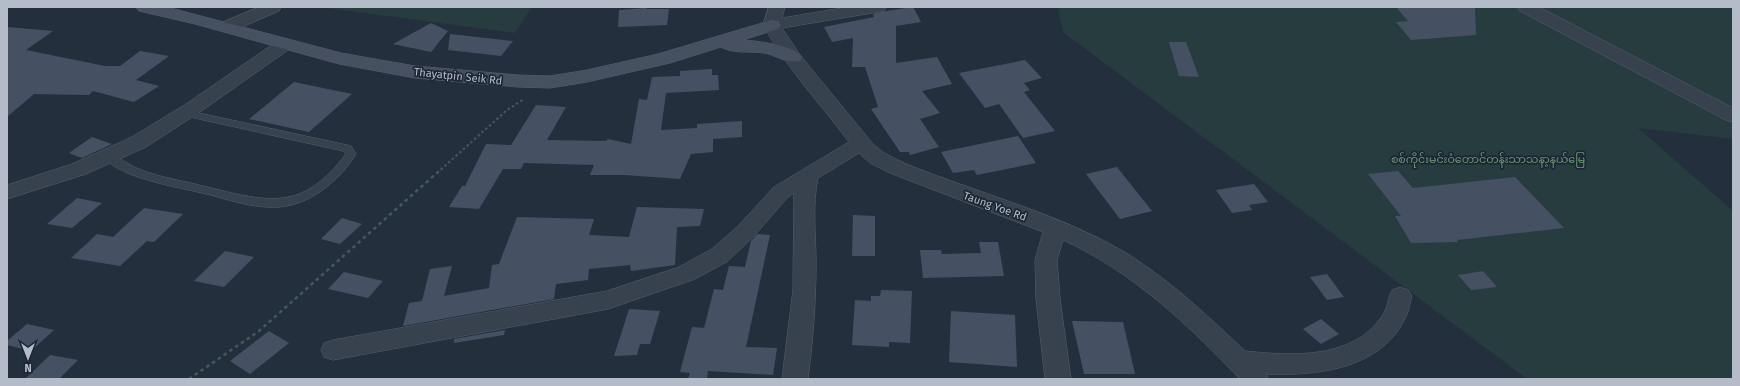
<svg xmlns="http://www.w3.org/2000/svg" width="1740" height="386" viewBox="0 0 1740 386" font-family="'Fira Sans','Noto Sans Myanmar',sans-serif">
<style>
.green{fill:#263c3f}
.building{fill:#455162}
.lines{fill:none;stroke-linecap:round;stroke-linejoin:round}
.lane-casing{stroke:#565f6c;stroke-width:1}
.street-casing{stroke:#565f6c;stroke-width:1}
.secondary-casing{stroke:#565f6c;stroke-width:1}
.path-far1{stroke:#44595c;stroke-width:2;stroke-dasharray:2.5 2.5;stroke-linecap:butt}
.path{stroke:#44595c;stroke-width:2.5;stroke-dasharray:3.5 3.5;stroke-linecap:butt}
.lane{fill:#38414e;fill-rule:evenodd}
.street{fill:#38414e;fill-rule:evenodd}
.secondary{fill:#465061;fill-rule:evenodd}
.labels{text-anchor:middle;stroke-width:3.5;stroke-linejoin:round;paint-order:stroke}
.street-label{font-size:11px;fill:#b4bcc9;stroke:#1d2633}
.park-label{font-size:11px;fill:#6b9a76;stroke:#1d2633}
</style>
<rect width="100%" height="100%" fill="#242f3e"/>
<path class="green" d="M319,7H532L515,33Z
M1058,7H1733V139L1638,128L1733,211V379H1527L1063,32Z"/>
<path class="building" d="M913,7L921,22L896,26V63L937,57L952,84L922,91L940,113L920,119L939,147L910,155L909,152H900L871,109L878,107L865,67H852L853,38L832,42L824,27L874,17L873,14L886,11Z
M1396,7H1475L1476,35L1411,40L1396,22L1408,21Z
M646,8V9H669L667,25L618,27L619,10Z
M431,23L448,31L431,52L393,44Z
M7,27L53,31L26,50L105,66H120L140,51L169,56L136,80L159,86L134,102L93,91L89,95L34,94L7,117Z
M450,34L513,41L501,56L448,50Z
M1169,42H1186L1199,77L1179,76Z
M1025,60L1042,78L1024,83L1030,90L1024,92L1055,131L1023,138L999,104L985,108L959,73Z
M712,69V75H718L719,90L666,93L661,130L697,128V124L742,121V137L713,139V152L691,154L680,179L625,175H590L594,165L524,163L521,169H503L479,209L449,207L462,186H465L486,144L511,145L536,105L566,107L547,140L606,141L608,139L631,144L639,99L647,100L652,77L680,76V71Z
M294,82L352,94L309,132L249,119Z
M1018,136L1036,163L977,175L974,170L953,173L941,152Z
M92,137L112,144L82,158L69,153Z
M1117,167L1152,211L1120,219L1086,174Z
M1398,171L1413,188L1515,177L1564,228L1457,240L1458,242L1411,243L1395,216H1401L1368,174Z
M1254,184L1268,202L1249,205L1252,210L1232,213L1216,190Z
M77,198L102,203L72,228L47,224Z
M637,207L704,209L700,226L677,227L675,265L631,271L630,265L589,269L588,280L556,284L554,299L403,326L409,303L422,301L430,269L452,266L444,296L489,288L492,265L499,264L517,217L594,219L589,235L629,237Z
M144,208L183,214L154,242L147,241L120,266L71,258L97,234L113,237Z
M853,215L875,216V256H852Z
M342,218L362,224L340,244L321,239Z
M757,234L770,235L746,347L777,348L773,375L708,371L707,379H688L690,373L680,372L692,327L704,328L714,289L723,290L729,266L745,267L751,241Z
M979,242H998L1004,276L923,278L920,250H941L942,254L981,253Z
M225,251L254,257L224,287L194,281Z
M1483,271L1497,287L1471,290L1458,275Z
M344,272L383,281L368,298L328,289Z
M1327,274L1344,297L1327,300L1310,277Z
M881,290L912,291L910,343L889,342V347L852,345L855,300L871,301V296H880Z
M629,309L660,311L650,344H640L637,355L614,356Z
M951,311L1015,315L1017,367L949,362Z
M1321,319L1339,334L1321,344L1303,329Z
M1072,321L1123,322L1135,374H1084Z
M27,324L54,330L31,351L7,345V341Z
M505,330L504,335L454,343V339Z
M269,331L289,343L250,374L230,361Z
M50,355L78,360L59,379H25Z"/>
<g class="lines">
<defs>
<path id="lane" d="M185,110L347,145L351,146L356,154C342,177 317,199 291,205C283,207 274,208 266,207C246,206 226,199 207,194C182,188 117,178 103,156L104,154C112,152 130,166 139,169C161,178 185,181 207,187C269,202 302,212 346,154L343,151L181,115L180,113Z"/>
<path id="street" d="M259,7H281L279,11L233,31L227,32L221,31L218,27L221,23Z
M769,7H785L782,18L848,7H886L884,11L782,28L800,55L873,144L884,153L904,163C977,193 1065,215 1131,256C1173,283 1209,317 1245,351C1293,356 1355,360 1384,313C1388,306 1388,297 1392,290L1400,287L1408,290L1412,296C1410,302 1410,308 1407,314C1384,369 1318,376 1266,374L1269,379H1240C1187,324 1133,272 1063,240L1057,260L1060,299L1071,379H1045L1036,299L1035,260L1043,232L890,173L870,163L859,153L818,178C812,206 816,235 816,263C816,302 813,340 808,379H782L793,290L794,193L788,197L754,236L728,261L695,279L608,309L333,360L324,357L321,350L324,343L333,340L607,291L679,267L712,249L738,226L774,187L849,142C820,103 786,68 763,25Z
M1518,7H1539L1733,108V122L1726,120L1520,11Z
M285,39L291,40L294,44L291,48L200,112L146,147L86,174L7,199V185L72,164L132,137L186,104L279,40Z"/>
<path id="secondary" d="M136,7H167L341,53L415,66L518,75L550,76L587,70L658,54L772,20L778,21L781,25L778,29L743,40C757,41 794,45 802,57L800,61C786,64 776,55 764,53C751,51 732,54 721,47L670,63L587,82L550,88L518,87L415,78L339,64L195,24L139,11Z"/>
</defs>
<use href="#lane" class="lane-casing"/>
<use href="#street" class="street-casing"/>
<use href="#secondary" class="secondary-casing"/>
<path class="path-far1" d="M437,173L507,110L524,99"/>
<path class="path" d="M189,379L259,331L438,172"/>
<use href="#lane" class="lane"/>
<use href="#street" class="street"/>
<use href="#secondary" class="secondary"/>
</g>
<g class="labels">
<g class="street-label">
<text transform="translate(458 76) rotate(6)" y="4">Thayatpin Seik Rd</text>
<text transform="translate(995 206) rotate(20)" y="4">Taung Yoe Rd</text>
</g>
<g class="park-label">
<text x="1488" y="163">စစ်ကိုင်းမင်းဝံတောင်တန်းသာသနာ့နယ်မြေ</text>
</g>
</g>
<rect width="1740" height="386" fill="none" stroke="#b4bcc9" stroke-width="16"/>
<g transform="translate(28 358) rotate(180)" stroke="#1d2633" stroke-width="3" paint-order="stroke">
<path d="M0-3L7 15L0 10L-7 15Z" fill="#b4bcc9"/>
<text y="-6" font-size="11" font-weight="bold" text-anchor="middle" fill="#b4bcc9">N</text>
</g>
</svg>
